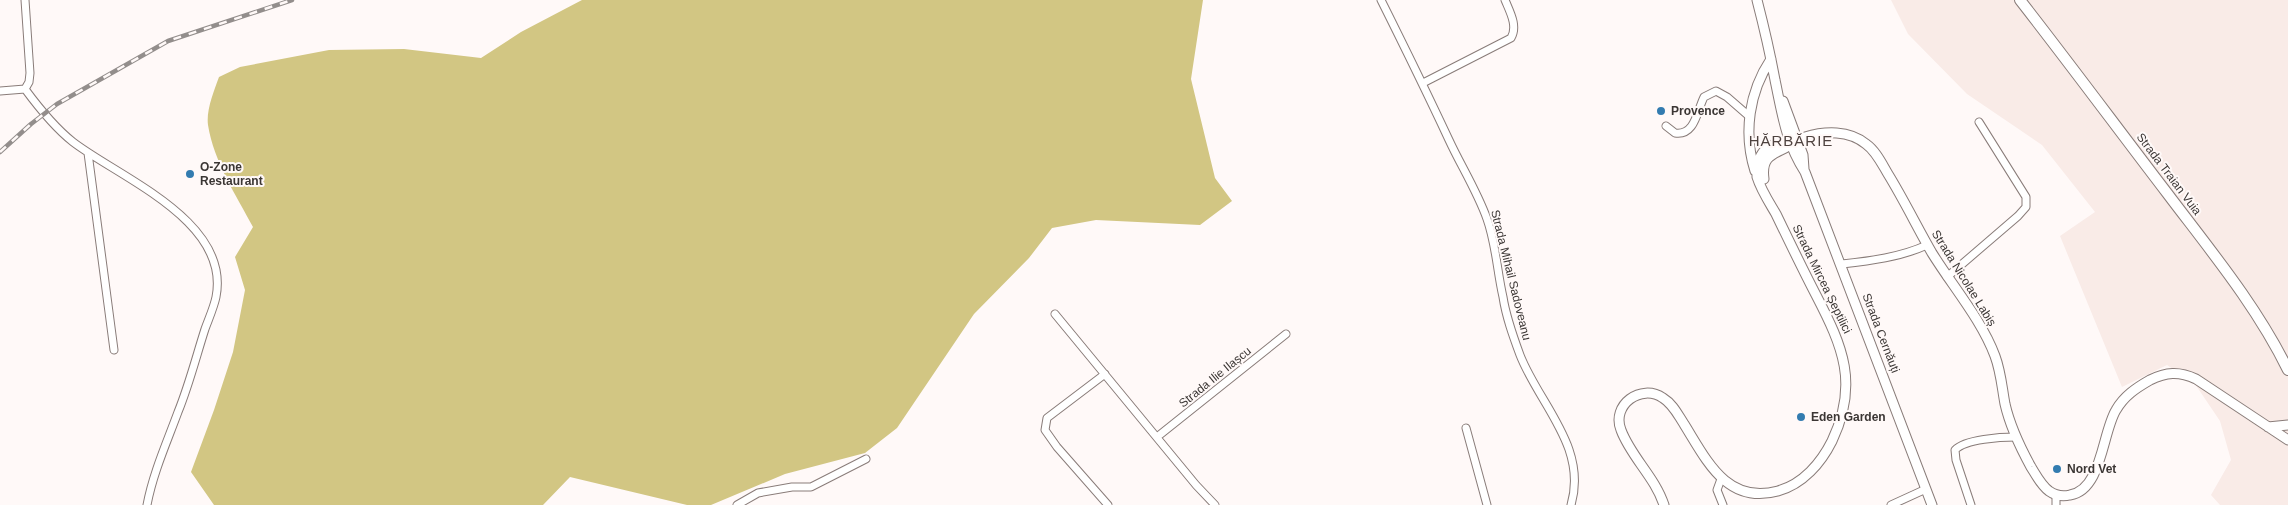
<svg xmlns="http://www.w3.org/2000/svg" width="2288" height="505" viewBox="0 0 2288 505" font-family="Helvetica,sans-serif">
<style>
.built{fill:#f9ebe7}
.forest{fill:#d2c683}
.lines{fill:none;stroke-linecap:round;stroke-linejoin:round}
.minor-casing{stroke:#897c79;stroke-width:9}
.tertiary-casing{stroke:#897c79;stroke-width:11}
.secondary-casing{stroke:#897c79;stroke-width:12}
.minor{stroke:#fff;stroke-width:7}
.tertiary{stroke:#fff;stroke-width:9}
.secondary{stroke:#fff;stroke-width:10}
.rail-casing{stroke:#938e8c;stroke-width:4.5}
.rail{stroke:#fff9f8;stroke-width:2.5;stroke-dasharray:8;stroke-linecap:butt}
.poi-dot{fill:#337cb0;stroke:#fff9f8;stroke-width:2}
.labels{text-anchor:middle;stroke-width:4;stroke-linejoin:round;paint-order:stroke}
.poi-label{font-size:12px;font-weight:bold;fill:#3b3634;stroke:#fff9f8;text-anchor:start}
.street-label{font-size:12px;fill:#3b3634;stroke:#fff9f8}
.quarter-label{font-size:15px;letter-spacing:1px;fill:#4e423f;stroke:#fff9f8}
</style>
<rect width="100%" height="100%" fill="#fff9f8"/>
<path class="built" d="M1891,0H2288V505H2220L2211,495L2231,460L2220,421L2195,384L2167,365L2122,387L2060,236L2095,212L2042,145L1967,94L1908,34Z"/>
<path class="forest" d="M582,0H1203L1191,79L1215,178L1232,201L1200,225L1096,220L1052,228L1029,258L974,314L897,428L865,453L785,474L711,505H687L570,477L543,505H214L191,472L214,410L233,352L245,290L235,257L253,227C236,195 214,162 208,125C206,110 214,91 219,77L240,67L329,50L404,49L481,58L521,32Z"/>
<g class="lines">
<defs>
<path id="minor" d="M1381,0C1404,46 1427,93 1449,140C1461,166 1477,191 1487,219C1496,244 1497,271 1503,297C1506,317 1513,336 1520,355C1539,404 1588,447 1571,505
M1423,83L1511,38C1518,26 1510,12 1505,0
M25,89C39,108 54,127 73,142C120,178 231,221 216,297C214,307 209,318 205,329C196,357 189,385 178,412C167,442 153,473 147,505
M0,91L25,89L29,82L30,73L25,0
M1666,126L1675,133C1695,136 1697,111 1704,97L1716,91L1727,97L1750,117
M88,153L114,350
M1842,264C1870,261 1901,257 1927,245
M1947,277L2018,216L2026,207V197L1979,122
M1055,314L1196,485L1215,505
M1105,374L1047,418L1045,430L1057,447L1108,505
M1466,428L1487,505
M1157,437L1286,334
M1721,479L1717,490L1723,505
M737,505L758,493L792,487H811L866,459
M1891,505L1926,489
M1971,505L1956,460L1955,450C1965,439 2002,437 2016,437
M2056,505V495"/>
<path id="tertiary" d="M1757,0C1764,27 1770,53 1775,80C1782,113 1786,143 1805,172L1932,505
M1783,101L1803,155L1804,169
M1755,171C1743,133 1749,92 1771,59
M1764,179C1760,150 1781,155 1795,141
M2268,427L2288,425
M1664,505C1655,477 1631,457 1621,430C1611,405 1641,383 1663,398C1673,404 1678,415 1684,424C1707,461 1727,505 1778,491C1803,484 1821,463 1832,441C1859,384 1843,347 1816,295C1802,268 1789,241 1776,214C1769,202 1761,190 1757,177C1756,140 1779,144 1805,137C1825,131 1849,130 1866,144C1876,151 1882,164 1888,174C1904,200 1917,227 1932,253C1953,287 1981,319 1995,356C2001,372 2002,388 2005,404C2010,426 2020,447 2031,467C2036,475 2041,485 2049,491C2056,496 2062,497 2070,495C2102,490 2102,433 2116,410C2124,396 2136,388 2150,380C2166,372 2179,371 2196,379L2288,440"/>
<path id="secondary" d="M2020,0C2070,64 2118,129 2167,193C2210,250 2256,305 2288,370"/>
</defs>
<use href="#minor" class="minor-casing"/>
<use href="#tertiary" class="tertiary-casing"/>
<use href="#secondary" class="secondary-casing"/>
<use href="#minor" class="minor"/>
<use href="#tertiary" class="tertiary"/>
<use href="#secondary" class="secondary"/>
<defs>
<path id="rail" d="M0,152L31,124L57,104L168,41L292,0"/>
</defs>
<use href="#rail" class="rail-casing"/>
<use href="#rail" class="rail"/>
</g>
<g class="poi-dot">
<circle cx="1661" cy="111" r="5"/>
<circle cx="190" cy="174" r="5"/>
<circle cx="1801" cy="417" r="5"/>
<circle cx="2057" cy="469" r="5"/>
</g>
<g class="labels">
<g class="poi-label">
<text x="1671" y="115">Provence</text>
<text x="200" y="171">O-Zone<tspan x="200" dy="14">Restaurant</tspan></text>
<text x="1811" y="421">Eden Garden</text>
<text x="2067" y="473">Nord Vet</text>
</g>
<g class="street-label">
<text transform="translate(2169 174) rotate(53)" y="4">Strada Traian Vuia</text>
<text transform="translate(1511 275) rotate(76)" y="4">Strada Mihail Sadoveanu</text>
<text transform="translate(1964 278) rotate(58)" y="4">Strada Nicolae Labiș</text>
<text transform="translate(1822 279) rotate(64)" y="4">Strada Mircea Șeptilici</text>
<text transform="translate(1881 333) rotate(69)" y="4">Strada Cernăuți</text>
<text transform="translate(1215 377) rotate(-39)" y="4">Strada Ilie Ilașcu</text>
</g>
<g class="quarter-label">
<text x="1791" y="146">HĂRBĂRIE</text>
</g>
</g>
</svg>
